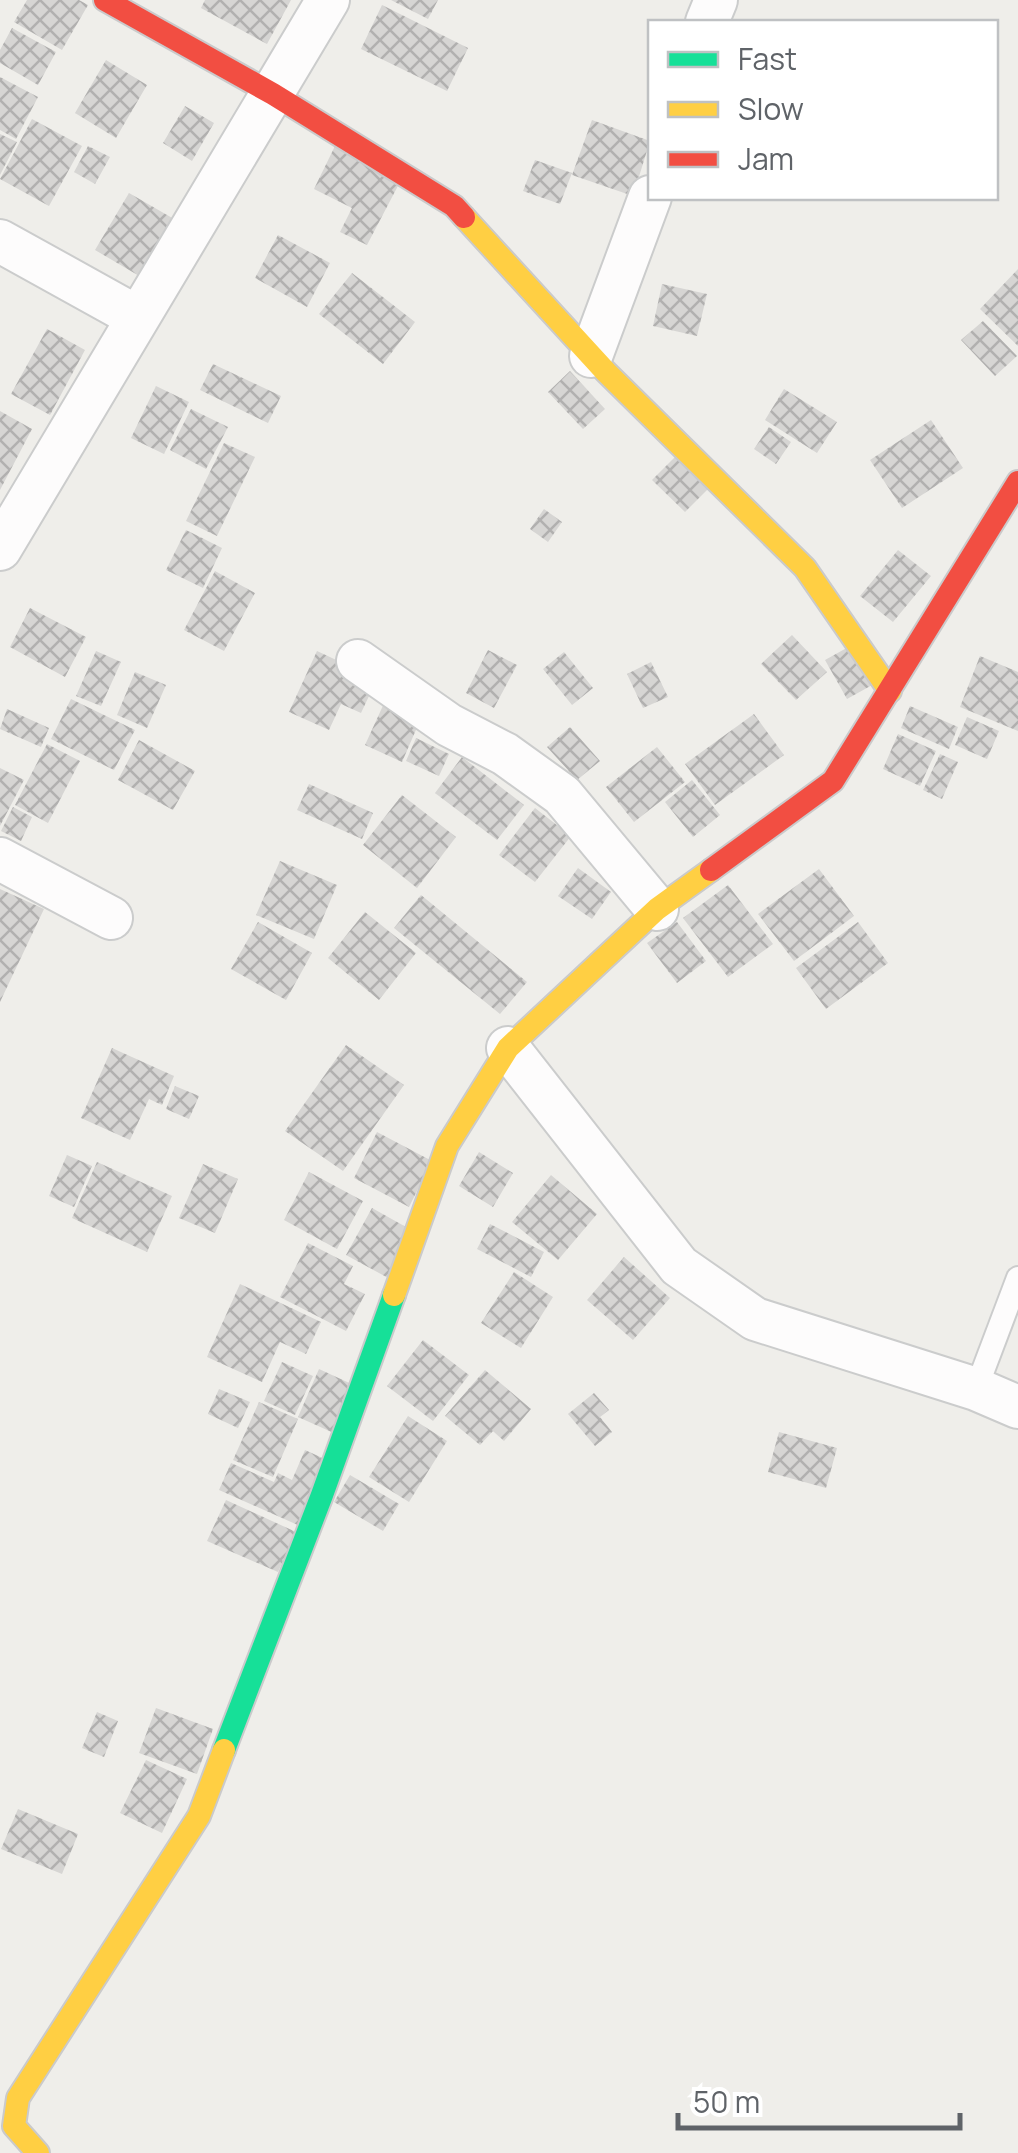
<svg xmlns="http://www.w3.org/2000/svg" width="1018" height="2153" viewBox="0 0 1018 2153" font-family="Manrope,sans-serif">
<style>
.building{fill:url(#building-cross-hatch)}
.lines{fill:none;stroke-linecap:round;stroke-linejoin:round}
.lane-casing{stroke:#cbcccc;stroke-width:26}
.street-casing{stroke:#cbcccc;stroke-width:46}
.fast-casing{stroke:#cacacb;stroke-width:26}
.slow-casing{stroke:#cacacb;stroke-width:26}
.jam-casing{stroke:#cacacb;stroke-width:26}
.lane{stroke:#fdfcfc;stroke-width:22}
.street{stroke:#fdfcfc;stroke-width:42}
.fast{stroke:#16e098;stroke-width:22}
.slow{stroke:#ffcf43;stroke-width:22}
.jam{stroke:#f24e42;stroke-width:22}
</style>
<defs>
<pattern id="building-cross-hatch" width="8" height="8" patternUnits="userSpaceOnUse" patternTransform="scale(2.5)"><rect width="8" height="8" fill="#d6d5d3"/><path d="M0 0l8 8M0 8l8-8" fill="none" stroke="#b1b0af"/></pattern>
</defs>
<rect width="100%" height="100%" fill="#efeeea"/>
<path class="building" d="M27,0H79L88,5L62,50L14,22Z
M205,0H291L267,44L201,8Z
M391,0H438L428,19Z
M382,5L468,48L447,91L361,49Z
M12,28L56,52L38,85L0,63V50Z
M106,60L147,85L116,138L75,113Z
M0,77L38,97L16,139L0,130Z
M185,106L214,123L192,161L163,143Z
M32,119L82,146L49,206L0,179Z
M592,120L650,141L633,196L572,175Z
M0,134L17,142L0,175Z
M88,146L110,157L95,184L74,172Z
M335,146L401,180L367,245L340,232L352,208L314,189Z
M535,160L572,173L560,204L523,191Z
M129,193L174,219L141,277L95,250Z
M278,235L330,263L307,307L255,278Z
M1018,269V346L980,309Z
M352,273L415,322L383,364L319,314Z
M662,284L707,294L697,336L653,326Z
M983,321L1017,356L995,376L961,340Z
M47,329L85,350L50,415L11,394Z
M213,364L281,396L268,423L200,390Z
M570,371L605,409L583,429L548,392Z
M156,386L189,402L164,454L131,438Z
M784,389L837,422L817,453L765,420Z
M191,409L228,427L206,469L170,450Z
M0,411L32,429L0,490Z
M931,420L963,468L902,508L870,460Z
M769,427L791,442L776,464L754,449Z
M224,443L255,457L217,536L186,521Z
M676,456L709,488L685,512L652,480Z
M544,509L562,522L548,542L530,529Z
M186,530L222,548L203,588L166,570Z
M898,550L931,576L893,622L860,596Z
M215,571L255,593L224,651L184,630Z
M30,608L86,637L65,677L10,647Z
M792,635L827,672L796,700L761,664Z
M852,645L874,684L847,699L825,660Z
M488,650L517,665L494,708L466,693Z
M96,651L121,662L101,706L76,696Z
M317,651L377,679L361,713L341,704L329,730L289,712Z
M564,652L593,688L572,705L543,669Z
M980,656L1018,672V731L960,707Z
M651,662L668,697L643,708L627,674Z
M135,672L166,685L147,728L117,715Z
M71,699L135,730L114,770L51,739Z
M386,699L422,716L402,762L365,745Z
M910,706L958,727L949,749L901,728Z
M7,709L49,728L41,747L0,729Z
M754,714L784,755L715,805L685,764Z
M967,717L999,731L987,759L955,745Z
M570,727L600,761L577,780L547,747Z
M898,734L936,751L920,786L883,769Z
M416,738L449,754L439,776L406,761Z
M139,740L195,771L173,810L118,780Z
M47,744L80,761L48,823L15,805Z
M657,747L685,782L634,822L606,787Z
M940,754L958,762L942,799L923,790Z
M462,757L524,805L497,840L435,793Z
M0,768L24,780L0,826Z
M692,780L720,815L693,837L665,802Z
M309,784L373,813L362,839L297,810Z
M402,795L456,837L417,888L363,845Z
M13,807L32,817L21,841L1,831Z
M535,808L571,836L535,882L499,855Z
M280,861L337,885L314,939L256,915Z
M578,868L611,892L592,919L558,896Z
M819,869L854,916L794,961L758,914Z
M728,885L773,944L728,977L683,918Z
M0,889L44,909L0,1002Z
M421,895L527,982L500,1014L394,928Z
M365,912L416,953L379,1000L328,958Z
M258,922L312,953L286,1000L231,969Z
M677,922L706,961L677,983L647,943Z
M858,922L888,963L826,1009L796,968Z
M346,1045L404,1085L343,1171L285,1131Z
M112,1048L174,1076L162,1105L149,1099L130,1140L81,1118Z
M175,1086L199,1096L189,1119L166,1109Z
M377,1132L432,1161L409,1207L354,1178Z
M479,1152L513,1173L493,1207L459,1186Z
M67,1155L92,1166L74,1207L49,1196Z
M97,1162L172,1196L147,1252L72,1218Z
M203,1164L238,1179L215,1233L179,1218Z
M309,1172L363,1201L337,1249L284,1220Z
M551,1175L597,1214L558,1260L512,1222Z
M372,1208L415,1232L390,1279L346,1255Z
M490,1224L544,1252L531,1277L477,1249Z
M308,1243L353,1266L344,1284L365,1294L346,1331L280,1297Z
M624,1257L670,1298L633,1340L587,1300Z
M514,1272L553,1297L521,1348L481,1323Z
M240,1284L321,1322L306,1354L280,1342L262,1382L207,1357Z
M423,1340L469,1375L433,1421L387,1386Z
M282,1362L313,1376L295,1415L264,1401Z
M319,1369L358,1387L336,1434L298,1417Z
M485,1370L531,1409L504,1441L493,1431L480,1445L445,1416Z
M219,1389L250,1402L238,1428L208,1414Z
M594,1393L609,1410L600,1417L612,1432L595,1446L568,1414Z
M259,1402L298,1419L273,1477L233,1460Z
M408,1416L447,1441L409,1502L369,1477Z
M779,1432L837,1448L826,1488L768,1472Z
M305,1450L329,1461L300,1526L219,1490L231,1463L274,1482L278,1473L292,1480Z
M350,1475L399,1504L383,1531L334,1502Z
M226,1500L296,1532L278,1572L207,1541Z
M156,1708L213,1729L197,1774L139,1753Z
M97,1712L118,1721L104,1757L82,1748Z
M146,1760L187,1779L162,1833L120,1813Z
M18,1809L78,1834L62,1874L1,1849Z"/>
<g class="lines">
<defs>
<path id="lane" d="M976,1389L1018,1278"/>
<path id="street" d="M707,22L716,0
M0,241L137,317
M591,356L650,197
M0,549L328,0
M358,661L449,725L505,754L562,795L657,909
M0,859L111,918
M508,1048L679,1266L755,1319L976,1389L1018,1407"/>
<path id="fast" d="M224,1750L322,1495L394,1295"/>
<path id="slow" d="M464,217L606,372L805,568L890,691
M394,1295L447,1146L508,1048L657,909L711,870
M38,2153L14,2126L18,2098L199,1816L224,1750"/>
<path id="jam" d="M105,0L273,94L454,206L464,217
M711,870L833,781L1018,482"/>
</defs>
<use href="#lane" class="lane-casing"/>
<use href="#street" class="street-casing"/>
<use href="#fast" class="fast-casing"/>
<use href="#slow" class="slow-casing"/>
<use href="#jam" class="jam-casing"/>
<use href="#lane" class="lane"/>
<use href="#street" class="street"/>
<use href="#fast" class="fast"/>
<use href="#slow" class="slow"/>
<use href="#jam" class="jam"/>
</g>
<rect x="648" y="20" width="350" height="180" fill="#ffffff" stroke="#bfc1c3" stroke-width="2.5"/>
<rect x="668" y="52" width="50" height="15" fill="#16e098" stroke="#bfc1c3" stroke-width="2.5"/>
<text x="738" y="70" font-size="30" fill="#5f6368">Fast</text>
<rect x="668" y="102" width="50" height="15" fill="#ffcf43" stroke="#bfc1c3" stroke-width="2.5"/>
<text x="738" y="120" font-size="30" fill="#5f6368">Slow</text>
<rect x="668" y="152" width="50" height="15" fill="#f24e42" stroke="#bfc1c3" stroke-width="2.5"/>
<text x="738" y="170" font-size="30" fill="#5f6368">Jam</text>
<path d="M678 2113v15h282v-15" fill="none" stroke="#5f6368" stroke-width="5"/>
<text x="693" y="2113" font-size="30" fill="#5f6368" stroke="#ffffff" stroke-width="8" paint-order="stroke">50 m</text>
</svg>
